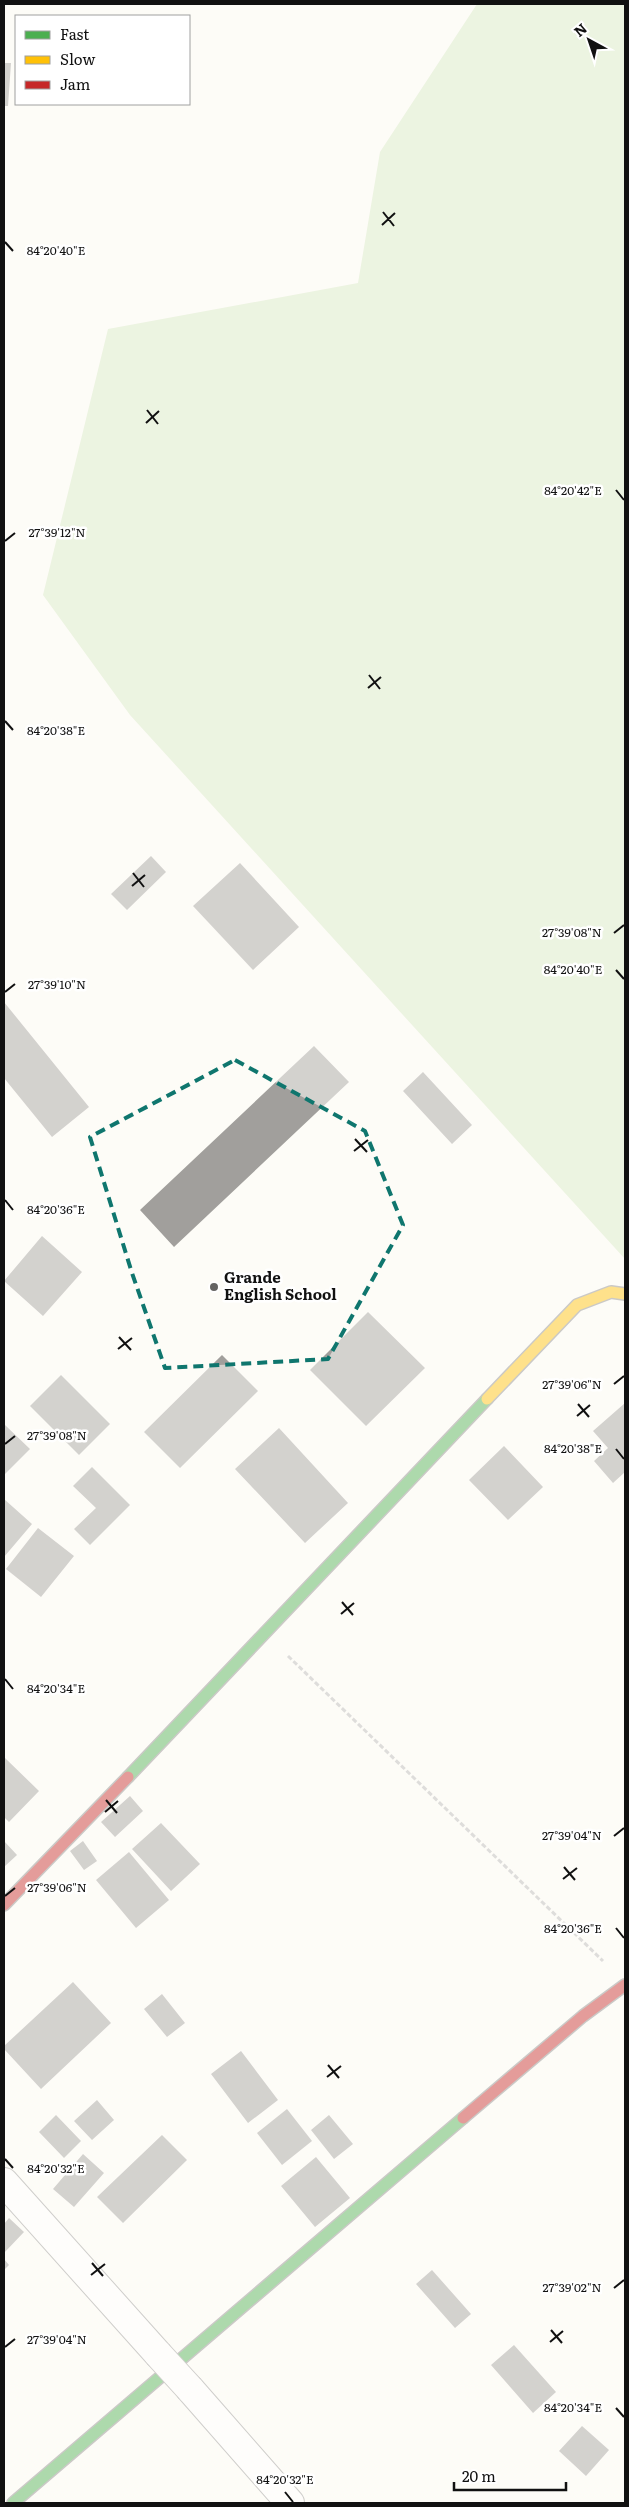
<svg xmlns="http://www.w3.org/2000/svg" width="629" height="2507" viewBox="0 0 629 2507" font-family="Literata,serif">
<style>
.forest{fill:#d8eac5}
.building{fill:#a19f9c}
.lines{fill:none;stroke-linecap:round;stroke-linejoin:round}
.street-casing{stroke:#979795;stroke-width:30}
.fast-casing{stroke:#8e8d8b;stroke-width:14}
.slow-casing{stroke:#8e8d8b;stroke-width:14}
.jam-casing{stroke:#8e8d8b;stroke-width:14}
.path{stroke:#b9b9b8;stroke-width:3;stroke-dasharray:5 2.5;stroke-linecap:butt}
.street{stroke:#fffffe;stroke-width:28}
.fast{stroke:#4caf50;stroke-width:11}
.slow{stroke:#ffc107;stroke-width:11}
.jam{stroke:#c62828;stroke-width:11}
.street-bridge-casing{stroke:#979795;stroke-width:30;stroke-linecap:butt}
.street-bridge{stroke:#fffffe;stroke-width:28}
.marked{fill:none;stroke:#0f766e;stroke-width:4;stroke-dasharray:10 6;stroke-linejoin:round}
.ticks{fill:none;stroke:#111;stroke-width:2}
.poi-dot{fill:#646362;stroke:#fff;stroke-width:2}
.labels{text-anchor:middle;stroke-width:5;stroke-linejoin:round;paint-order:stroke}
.poi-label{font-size:15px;font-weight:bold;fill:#111;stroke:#fff;text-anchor:start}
.ticks-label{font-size:12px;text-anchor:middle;fill:#111;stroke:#fff;stroke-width:5;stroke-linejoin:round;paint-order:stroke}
</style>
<rect width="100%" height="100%" fill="#fdfcf7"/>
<path class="forest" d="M477,4H625V1259L130,715L43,595L108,329L358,283L380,152Z"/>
<path class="building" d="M4,63H11L8,106H4Z
M151,856L166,872L127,910L111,894Z
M240,863L299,927L253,970L193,906Z
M4,1002L89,1107L52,1137L4,1078Z
M314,1046L349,1082L174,1247L140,1210Z
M423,1072L472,1125L452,1144L403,1091Z
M42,1236L82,1272L43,1316L4,1281Z
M368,1312L425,1368L366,1426L310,1370Z
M222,1355L258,1391L180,1468L144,1432Z
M61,1375L110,1424L79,1455L30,1406Z
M625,1403V1472L613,1483L594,1461L608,1448L593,1431Z
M5,1425L30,1449L4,1475V1427Z
M279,1428L348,1503L305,1543L235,1469Z
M504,1446L543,1487L508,1520L469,1480Z
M92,1467L130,1505L90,1545L74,1529L96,1508L73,1486Z
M4,1499L32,1524L4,1557Z
M38,1528L74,1556L41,1597L6,1569Z
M4,1757L39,1791L9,1822L4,1817Z
M130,1796L143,1811L115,1837L101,1822Z
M161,1823L200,1864L171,1891L132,1849Z
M4,1841L17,1855L4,1867Z
M83,1841L97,1861L84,1870L70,1851Z
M129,1852L169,1900L136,1928L96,1880Z
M73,1982L111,2023L41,2089L4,2049V2046Z
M162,1994L185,2023L167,2037L144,2009Z
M241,2051L278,2100L248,2123L211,2074Z
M97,2100L114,2120L92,2140L74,2121Z
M287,2109L312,2141L282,2165L257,2133Z
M56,2115L81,2141L64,2158L39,2132Z
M329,2115L353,2144L334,2159L311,2130Z
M162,2135L187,2160L123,2223L97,2197Z
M83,2154L104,2173L74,2207L53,2189Z
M316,2157L350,2198L315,2227L281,2186Z
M9,2218L24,2232L4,2253V2224Z
M4,2259L9,2265L4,2270Z
M432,2270L471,2314L455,2328L416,2284Z
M514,2345L556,2392L533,2413L491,2365Z
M582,2426L609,2450L586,2476L559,2451Z"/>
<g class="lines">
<defs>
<path id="street" d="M4,2182L158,2354
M190,2389L290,2503"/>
<path id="fast" d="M128,1777L487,1399
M13,2503L463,2118"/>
<path id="slow" d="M487,1399L577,1305L611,1292L625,1294"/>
<path id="jam" d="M4,1905L128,1777
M463,2118L583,2016L625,1985"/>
</defs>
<use href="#street" class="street-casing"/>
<use href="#fast" class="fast-casing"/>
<use href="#slow" class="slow-casing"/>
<use href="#jam" class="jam-casing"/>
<path class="path" d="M288,1656L603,1961"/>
<use href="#street" class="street"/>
<use href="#fast" class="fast"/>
<use href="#slow" class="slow"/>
<use href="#jam" class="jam"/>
<defs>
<path id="street-bridge" d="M158,2354L190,2389"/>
</defs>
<use href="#street-bridge" class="street-bridge-casing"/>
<use href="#street-bridge" class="street-bridge"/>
</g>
<path d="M0 0H629V2507H0ZM235,1060L365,1131L403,1225L328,1359L165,1368L132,1273L90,1137Z" fill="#fdfcf7" fill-opacity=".55" fill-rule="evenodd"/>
<path class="marked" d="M235,1060L365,1131L403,1225L328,1359L165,1368L132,1273L90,1137Z"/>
<path class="ticks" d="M383,212L394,226M382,225L395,213M5,242L13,251M147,410L158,424M146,423L159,411M616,490L624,500M5,541L15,533M369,675L380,689M368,688L381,677M5,721L13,730M133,873L144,887M132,886L145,875M614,933L624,925M616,970L624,979M5,992L15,984M355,1139L367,1152M354,1151L368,1140M5,1200L13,1210M119,1337L131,1350M118,1349L132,1338M614,1384L624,1376M578,1404L589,1417M577,1416L590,1405M5,1444L15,1436M616,1449L624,1459M342,1602L353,1615M341,1614L354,1603M5,1679L13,1689M106,1800L117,1813M105,1812L118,1801M614,1836L624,1828M564,1867L575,1880M563,1879L577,1868M5,1896L15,1888M616,1928L624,1938M328,2065L339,2078M327,2077L341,2066M5,2159L13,2168M92,2263L103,2276M91,2275L105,2264M614,2288L624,2280M551,2330L562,2343M550,2342L563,2331M5,2347L15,2339M616,2408L624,2417M285,2492L293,2502"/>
<circle class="poi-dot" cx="214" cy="1287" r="5"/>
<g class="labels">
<g class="poi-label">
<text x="224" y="1283">Grande<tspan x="224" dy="17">English School</tspan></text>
</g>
</g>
<g class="ticks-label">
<text x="56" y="255">84°20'40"E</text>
<text x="573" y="495">84°20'42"E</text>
<text x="57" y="537">27°39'12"N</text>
<text x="56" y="735">84°20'38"E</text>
<text x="572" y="937">27°39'08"N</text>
<text x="573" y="974">84°20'40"E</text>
<text x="57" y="989">27°39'10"N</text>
<text x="56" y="1214">84°20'36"E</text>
<text x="572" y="1389">27°39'06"N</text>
<text x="57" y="1440">27°39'08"N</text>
<text x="573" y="1453">84°20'38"E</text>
<text x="56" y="1693">84°20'34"E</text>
<text x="572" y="1840">27°39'04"N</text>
<text x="57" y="1892">27°39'06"N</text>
<text x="573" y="1933">84°20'36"E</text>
<text x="56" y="2173">84°20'32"E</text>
<text x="572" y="2292">27°39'02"N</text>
<text x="57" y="2344">27°39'04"N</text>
<text x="573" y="2412">84°20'34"E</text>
<text x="285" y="2484">84°20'32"E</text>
</g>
<rect width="629" height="2507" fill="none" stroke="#111111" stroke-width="10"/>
<rect x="15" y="15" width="175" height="90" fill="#ffffff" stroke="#a0a0a0"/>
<rect x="25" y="31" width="25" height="8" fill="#4caf50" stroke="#a0a0a0"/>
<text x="60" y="40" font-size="15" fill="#111111">Fast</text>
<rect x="25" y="56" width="25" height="8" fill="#ffc107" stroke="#a0a0a0"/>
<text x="60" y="65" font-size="15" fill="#111111">Slow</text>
<rect x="25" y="81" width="25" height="8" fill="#c62828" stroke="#a0a0a0"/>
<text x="60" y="90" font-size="15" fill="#111111">Jam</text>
<g transform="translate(589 40) rotate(320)" stroke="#ffffff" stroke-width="4" paint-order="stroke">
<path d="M0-4L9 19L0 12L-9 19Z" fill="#111111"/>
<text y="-8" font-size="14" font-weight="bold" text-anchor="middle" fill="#111111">N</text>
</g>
<path d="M454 2482v8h112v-8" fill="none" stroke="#111111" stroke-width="2.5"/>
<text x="462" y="2482" font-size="15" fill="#111111" stroke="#ffffff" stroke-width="4" paint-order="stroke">20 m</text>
</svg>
